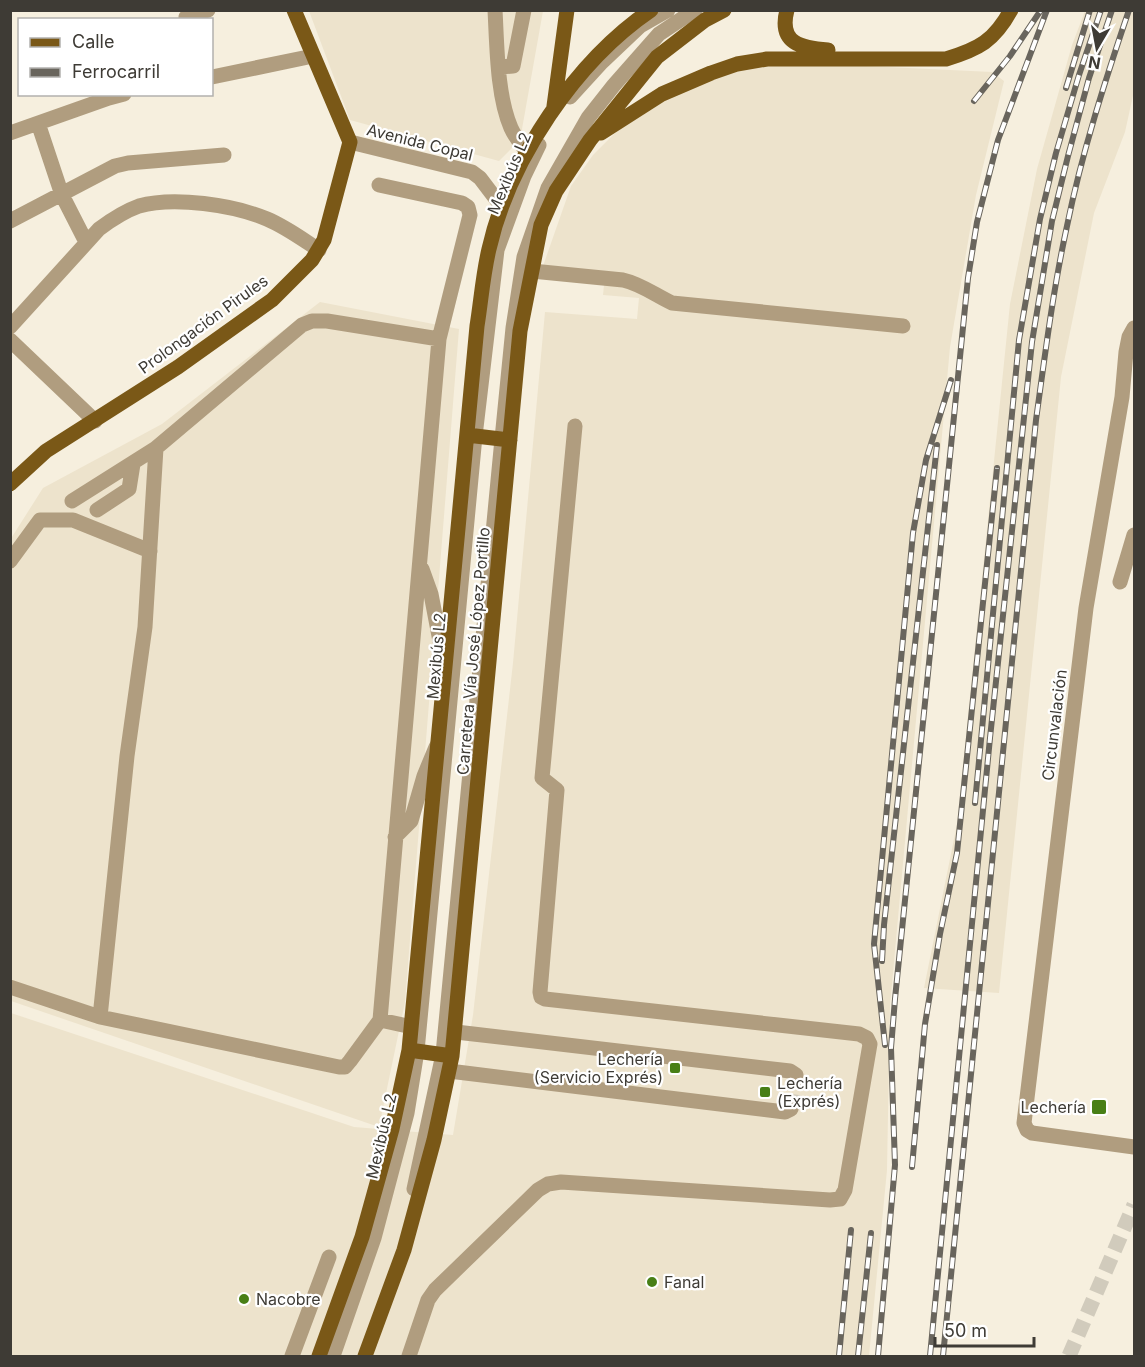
<svg xmlns="http://www.w3.org/2000/svg" width="1145" height="1367" viewBox="0 0 1145 1367" font-family="Inter,sans-serif">
<style>
.built{fill:#ede3cc}
.lines{fill:none;stroke-linecap:round;stroke-linejoin:round}
.minor-tunnel{stroke:#d1cbbc;stroke-width:15;stroke-dasharray:15 8;stroke-linecap:butt}
.minor{stroke:#b09d7f;stroke-width:15}
.major{stroke:#7a5817;stroke-width:15}
.rail-casing{stroke:#69655d;stroke-width:6}
.rail{stroke:#fff;stroke-width:4;stroke-dasharray:11;stroke-linecap:butt}
.poi-dot{fill:#487f16;stroke:#fff;stroke-width:2}
.labels{text-anchor:middle;stroke-width:4.5;stroke-linejoin:round;paint-order:stroke}
.street-label{font-size:16px;fill:#3e3b35;stroke:#fff}
.poi-label{font-size:16px;fill:#3e3b35;stroke:#fff;text-anchor:start}
</style>
<rect width="100%" height="100%" fill="#f6efde"/>
<path class="built" d="M309,11H543L522,129L524,136L499,161L350,120Z
M1085,11H1134V91L1125,132L1094,213L1061,377L999,993L924,988L957,824L1010,304L1037,169L1072,45Z
M772,64H824L992,72L1004,81L976,195L950,347L890,1006L887,1170L869,1356H11V1013L354,1127L453,1135L473,1015L513,663L545,312L637,319L639,298L603,295L604,285L543,266L571,186L593,155L629,119L668,95L740,69Z
M320,302L459,329L405,1002L379,1127L11,1001L10,540L43,488L162,424Z"/>
<g class="lines">
<path class="minor-tunnel" d="M791,1109L796,1075
M1069,1356L1134,1205"/>
<path class="minor" d="M495,10C497,46 497,96 511,128C515,137 521,144 527,152
M186,17L208,10
M499,67L513,66L524,10
M212,77L313,56
M570,97L602,62L640,26L668,10
M38,123L62,195L86,242
M10,133L109,98L124,94
M350,142L472,172L480,178L502,207
M379,185L462,203L468,207L470,215L439,339L380,1020L350,1061L345,1067H339L100,1017L127,756L145,627L156,448L302,325L312,321H327L439,339
M10,221L115,166L128,163L224,155
M532,271L623,280C641,284 655,295 672,303L903,326
M10,327L99,229C111,220 125,211 139,206C174,196 234,205 267,219C286,227 302,239 319,250
M1134,328L1129,337L1126,352L1122,397L1086,608L1024,1123L1027,1130L1032,1133L1134,1147
M10,340L95,421
M72,501L156,448
M97,510L129,489L133,464
M10,561L40,520H73L150,551
M422,569L431,594L444,662
M1120,582L1134,535
M395,837L411,821L424,776L436,747
M10,987L100,1017
M380,1020L412,1027
M456,1032L790,1071L796,1075
M449,1071L785,1112L791,1109
M414,1189L443,1054L502,439L513,328L524,257L548,188L588,118L614,85L659,34L695,10
M292,1356L329,1257
M333,1356L374,1238L407,1113L417,1051L475,436L497,250L524,176L539,145
M409,1356L428,1300L435,1290L538,1190L548,1184L561,1182L830,1200L840,1199L845,1190L870,1044L867,1038L859,1034L545,999L541,997L540,992L557,790L542,778L575,426"/>
<path class="major" d="M787,10C778,44 802,48 828,50
M554,106L567,10
M601,133L662,94L711,73L737,64L767,59H946C979,49 994,41 1011,10
M467,435L510,440
M10,484L46,451L178,367L272,300L312,260L324,240L350,142L294,10
M409,1050L452,1056
M319,1356L362,1237L392,1129L409,1050L477,326C481,301 483,274 489,249C509,160 576,61 651,10
M365,1356L404,1250L434,1140L452,1056L520,331L541,225L556,191L590,140L657,57L705,20L724,10"/>
<defs>
<path id="rail" d="M1066,88L1090,10
M974,101L1010,56L1041,10
M975,803L1019,340L1040,219L1056,153L1079,75L1101,10
M882,961L884,925L937,445
M885,1045L874,944L913,533L926,460L951,380
M912,1167L925,1024L940,934L957,853L997,468
M839,1356L851,1230
M858,1356L871,1233
M878,1356L895,1165L891,1048L895,999L968,278L977,222L998,140L1047,10
M930,1356L990,738L1032,342L1052,221L1068,156L1089,78L1112,10
M943,1356L1036,420C1045,355 1053,290 1067,226C1082,152 1105,81 1129,10"/>
</defs>
<use href="#rail" class="rail-casing"/>
<use href="#rail" class="rail"/>
</g>
<g class="poi-dot">
<rect x="669" y="1062" width="12" height="12" rx="3"/>
<rect x="759" y="1086" width="12" height="12" rx="3"/>
<rect x="1091" y="1099" width="16" height="16" rx="3"/>
<circle cx="652" cy="1282" r="6"/>
<circle cx="244" cy="1299" r="6"/>
</g>
<g class="labels">
<g class="street-label">
<text transform="translate(420 142) rotate(14)" y="6">Avenida Copal</text>
<text transform="translate(509 173) rotate(-67)" y="6">Mexibús L2</text>
<text transform="translate(203 324) rotate(-36)" y="6">Prolongación Pirules</text>
<text transform="translate(473 651) rotate(-85)" y="6">Carretera Vía José López Portillo</text>
<text transform="translate(436 656) rotate(-85)" y="6">Mexibús L2</text>
<text transform="translate(1054 725) rotate(-83)" y="6">Circunvalación</text>
<text transform="translate(381 1136) rotate(-77)" y="6">Mexibús L2</text>
</g>
<g class="poi-label">
<text x="663" y="1065" text-anchor="end">Lechería<tspan x="663" dy="18">(Servicio Exprés)</tspan></text>
<text x="777" y="1089">Lechería<tspan x="777" dy="18">(Exprés)</tspan></text>
<text x="1086" y="1113" text-anchor="end">Lechería</text>
<text x="664" y="1288">Fanal</text>
<text x="256" y="1305">Nacobre</text>
</g>
</g>
<rect width="1145" height="1367" fill="none" stroke="#3e3b35" stroke-width="24"/>
<rect x="18" y="18" width="195" height="78" fill="#ffffff" stroke="#b2b1ae" stroke-width="1.5"/>
<rect x="30" y="38" width="30" height="9" fill="#7a5817" stroke="#b2b1ae" stroke-width="1.5"/>
<text x="72" y="48" font-size="18" fill="#3e3b35">Calle</text>
<rect x="30" y="68" width="30" height="9" fill="#69655d" stroke="#b2b1ae" stroke-width="1.5"/>
<text x="72" y="78" font-size="18" fill="#3e3b35">Ferrocarril</text>
<g transform="translate(1097 48) rotate(190)" stroke="#ffffff" stroke-width="4.5" paint-order="stroke">
<path d="M0-4.5L10 22L0 15L-10 22Z" fill="#3e3b35"/>
<text y="-9" font-size="16" font-weight="bold" text-anchor="middle" fill="#3e3b35">N</text>
</g>
<path d="M935 1337v9h99v-9" fill="none" stroke="#3e3b35" stroke-width="3"/>
<text x="944" y="1337" font-size="18" fill="#3e3b35" stroke="#ffffff" stroke-width="4.5" paint-order="stroke">50 m</text>
</svg>
